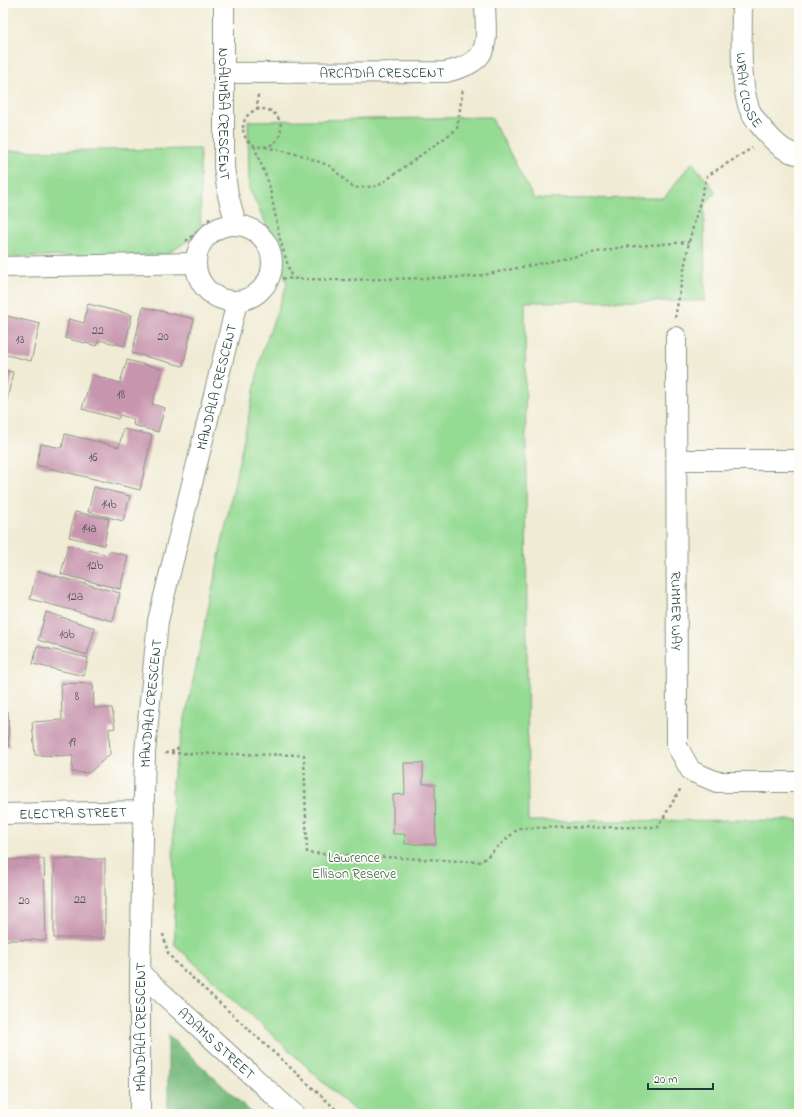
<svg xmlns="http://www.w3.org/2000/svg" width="802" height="1117" viewBox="0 0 802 1117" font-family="'Indie Flower',sans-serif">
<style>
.green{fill:#96db94;stroke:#5a8c64}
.forest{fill:#78bb7e;stroke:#4c7c59}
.building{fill:#c895ae}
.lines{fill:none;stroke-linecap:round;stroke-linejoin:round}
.minor-casing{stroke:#889484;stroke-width:22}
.path{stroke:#889484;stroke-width:2.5;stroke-dasharray:3 3;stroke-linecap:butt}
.minor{stroke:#fff;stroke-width:20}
.labels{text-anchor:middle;stroke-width:3.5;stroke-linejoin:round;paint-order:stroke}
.number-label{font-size:12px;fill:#495352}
.street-label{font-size:14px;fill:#1f3d34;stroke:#fdfcf7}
.park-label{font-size:14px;fill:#3d644c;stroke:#fdfcf7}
</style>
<rect width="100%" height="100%" fill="#fdfcf7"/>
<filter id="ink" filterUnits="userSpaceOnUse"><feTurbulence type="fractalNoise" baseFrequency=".025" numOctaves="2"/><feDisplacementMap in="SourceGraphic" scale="8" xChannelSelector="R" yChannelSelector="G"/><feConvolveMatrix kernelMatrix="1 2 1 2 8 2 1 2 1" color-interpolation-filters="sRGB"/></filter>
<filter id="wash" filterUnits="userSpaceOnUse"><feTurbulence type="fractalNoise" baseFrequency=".012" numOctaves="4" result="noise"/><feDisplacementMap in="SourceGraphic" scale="16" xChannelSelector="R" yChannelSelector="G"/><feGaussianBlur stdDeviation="0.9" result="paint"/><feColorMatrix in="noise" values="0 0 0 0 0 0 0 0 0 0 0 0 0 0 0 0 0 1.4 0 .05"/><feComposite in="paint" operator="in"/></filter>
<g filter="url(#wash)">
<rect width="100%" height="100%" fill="#f0ebd4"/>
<path class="green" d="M491,117L534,199L664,198L692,162L716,192L704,206L705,301L525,302L528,821L799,820V1114H358L175,945L172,781L262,352L287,284L274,241L249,188L248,121Z
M200,149L201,232L166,255L3,257V151Z"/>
<path class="forest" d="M168,1035L253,1114H168Z"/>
<g id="blocks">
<path class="building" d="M88,304L132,315L125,346L99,340L97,346L65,338L69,319L84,323Z
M143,307L194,319L183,366L132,353Z
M3,315L40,324L31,361L3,354Z
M127,360L162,369L152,404L165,408L158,432L133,425L134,419L120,415L118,419L82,409L92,375L120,383Z
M3,370L13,372L4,414H3Z
M123,429L152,435L140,490L36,465L41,444L62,448L65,434L119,447Z
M94,487L130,496L123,521L88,512Z
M75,512L109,519L104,545L69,537Z
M68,545L108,555L109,551L128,556L120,589L61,574Z
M37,571L120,593L113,621L30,599Z
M46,612L95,628L87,655L38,640Z
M37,646L88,658L84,676L33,664Z
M61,683L93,684L94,708H112L115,728L109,729L110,754L89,773L72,772L73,756L35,755L32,722L62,720Z
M3,711H8L9,747H3Z
M404,763H423V784H435L436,844H405V834H393V795L405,794Z
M44,859L46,940H3V860Z
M54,859H105V938H54Z"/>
</g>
</g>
<g filter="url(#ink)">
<use href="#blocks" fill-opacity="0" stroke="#889484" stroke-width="1"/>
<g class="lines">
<defs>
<g id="minor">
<path id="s1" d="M224,3V167L228,195L236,224"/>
<path id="s2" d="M742,3C742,34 739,79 749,108C754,120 764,131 773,140C780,147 789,154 799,154"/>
<path id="s3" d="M224,73L446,72C493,61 486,44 485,3"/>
<circle cx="234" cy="263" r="38"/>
<path d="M3,267L195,263"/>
<path id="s4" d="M676,337L677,746L691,771L717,782H799"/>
<path d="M677,460H799"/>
<path id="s5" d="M3,814L144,811"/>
<path id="s6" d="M140,973L294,1114"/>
<path id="s7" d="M140,1114V973L145,752L158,621L237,302"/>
</g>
</defs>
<use href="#minor" class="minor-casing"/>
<path class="path" d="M243 128a19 19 0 1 1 38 0a19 19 0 1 1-38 0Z
M257,110L258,93
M254,146L269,184L280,239L292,279
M265,147L301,155L330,166L354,188L378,186L457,129L463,88
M186,241L201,229L212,216
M270,278L340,280L473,277L622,247L689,242
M675,318L689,242L707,176L752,148
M171,752L179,748
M165,753L304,755L307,853L481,862L519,828L658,827L681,788
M163,934L168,953L175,962L341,1114"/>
<use href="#minor" class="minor"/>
</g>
</g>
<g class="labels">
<g class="number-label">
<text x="98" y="334">22</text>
<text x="163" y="340">20</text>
<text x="20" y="343">13</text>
<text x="121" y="398">18</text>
<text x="93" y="461">16</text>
<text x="109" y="508">14b</text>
<text x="89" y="532">14a</text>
<text x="95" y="569">12b</text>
<text x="75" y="600">12a</text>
<text x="67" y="638">10b</text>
<text x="77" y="700">8</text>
<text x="72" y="746">19</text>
<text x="80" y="903">22</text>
<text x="24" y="904">20</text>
</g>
<g class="street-label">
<text dy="5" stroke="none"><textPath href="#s3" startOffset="158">ARCADIA CRESCENT</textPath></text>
<text dy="5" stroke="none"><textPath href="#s2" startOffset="88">WRAY CLOSE</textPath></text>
<text dy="5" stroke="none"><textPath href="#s1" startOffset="111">NOALIMBA CRESCENT</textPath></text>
<text dy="5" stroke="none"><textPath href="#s7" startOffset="735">MANDALA CRESCENT</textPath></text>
<text dy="5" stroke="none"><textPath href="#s4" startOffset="274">RUMMER WAY</textPath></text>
<text dy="5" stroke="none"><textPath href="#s7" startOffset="411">MANDALA CRESCENT</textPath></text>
<text dy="5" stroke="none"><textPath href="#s5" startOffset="70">ELECTRA STREET</textPath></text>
<text dy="5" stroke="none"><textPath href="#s7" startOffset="87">MANDALA CRESCENT</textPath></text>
<text dy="5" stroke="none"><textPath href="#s6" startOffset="104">ADAMS STREET</textPath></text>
</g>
<g class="park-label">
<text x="354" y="862">Lawrence<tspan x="354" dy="16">Ellison Reserve</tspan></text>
</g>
</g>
<rect width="802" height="1117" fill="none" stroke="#fdfcf7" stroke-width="16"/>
<path d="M648 1083v6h65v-6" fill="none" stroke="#1f3d34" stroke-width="2"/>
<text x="654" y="1083" font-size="12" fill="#1f3d34" stroke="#fdfcf7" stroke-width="3" paint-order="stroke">20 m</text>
</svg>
